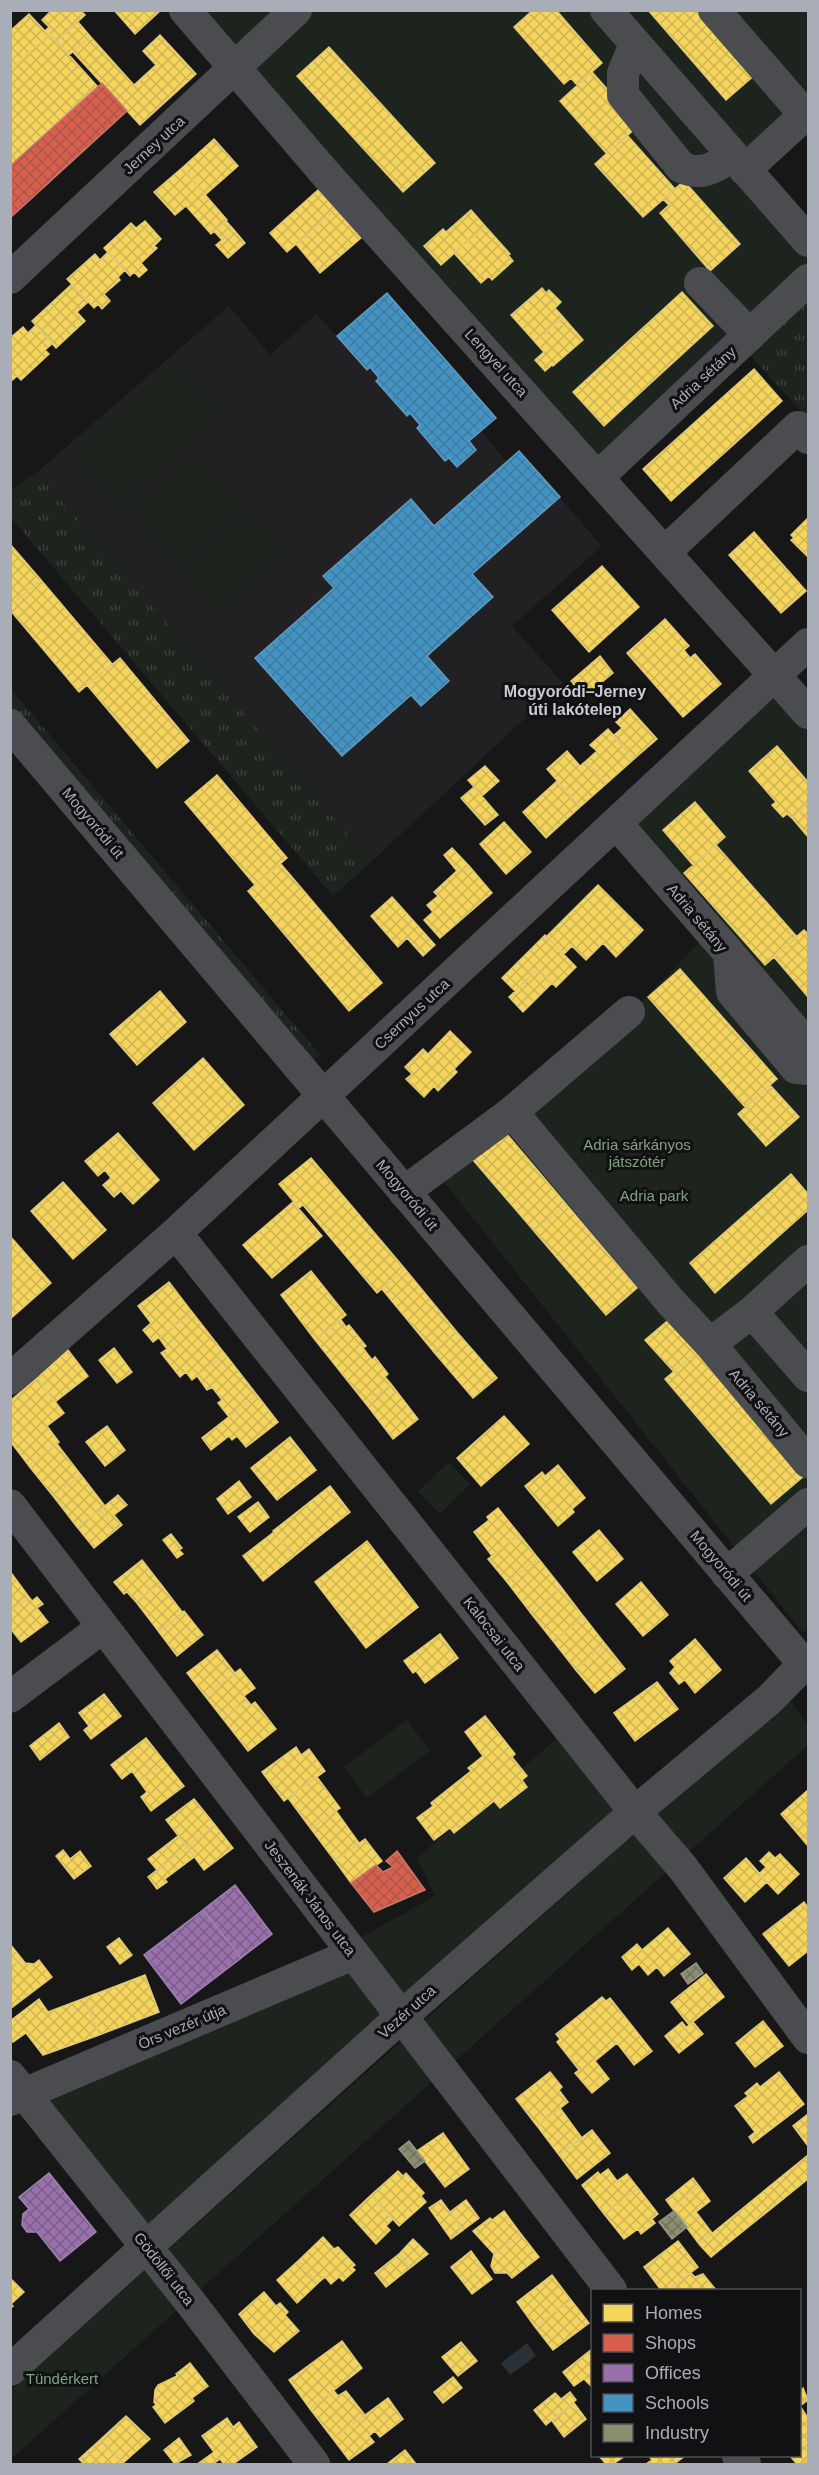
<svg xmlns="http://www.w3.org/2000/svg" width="819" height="2475" viewBox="0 0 819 2475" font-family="Arial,sans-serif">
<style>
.built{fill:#212123}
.grass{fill:url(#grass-tufts)}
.park{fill:#1d241e}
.water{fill:#2a3239}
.homes{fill:url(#homes-cross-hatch);stroke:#dfc978;stroke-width:1.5}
.shops{fill:url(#shops-cross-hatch);stroke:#c8776d;stroke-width:1.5}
.offices{fill:url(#offices-cross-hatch);stroke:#9e82af;stroke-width:1.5}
.schools{fill:url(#schools-cross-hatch);stroke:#619bc0;stroke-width:1.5}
.industry{fill:url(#industry-cross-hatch);stroke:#949684;stroke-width:1.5}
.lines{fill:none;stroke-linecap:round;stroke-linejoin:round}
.minor{stroke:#4b4c50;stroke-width:32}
.labels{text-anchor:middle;stroke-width:6;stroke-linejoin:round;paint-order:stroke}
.street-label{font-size:15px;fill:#a8adb8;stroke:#111113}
.park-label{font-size:15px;fill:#7fa381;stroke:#111113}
.neighbourhood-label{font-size:16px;font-weight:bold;fill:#c9ccd4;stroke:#111113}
</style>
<defs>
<pattern id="grass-tufts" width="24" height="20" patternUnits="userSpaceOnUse" patternTransform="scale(1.5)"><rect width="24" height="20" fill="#1d241e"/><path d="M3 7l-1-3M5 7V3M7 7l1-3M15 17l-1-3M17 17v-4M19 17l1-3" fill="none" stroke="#3b413d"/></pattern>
<pattern id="homes-cross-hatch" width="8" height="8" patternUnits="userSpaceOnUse" patternTransform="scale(1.5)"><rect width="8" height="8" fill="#f6d55c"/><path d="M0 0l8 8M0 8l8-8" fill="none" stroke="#cfb555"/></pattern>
<pattern id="shops-cross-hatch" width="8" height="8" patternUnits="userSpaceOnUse" patternTransform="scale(1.5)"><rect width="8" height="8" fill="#d6604d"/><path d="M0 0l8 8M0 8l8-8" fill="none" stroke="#ad5548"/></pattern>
<pattern id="offices-cross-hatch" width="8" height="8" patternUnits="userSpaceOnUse" patternTransform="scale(1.5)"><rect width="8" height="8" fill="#9970ab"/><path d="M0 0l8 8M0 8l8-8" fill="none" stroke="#7a5e88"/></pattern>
<pattern id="schools-cross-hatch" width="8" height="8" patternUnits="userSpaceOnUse" patternTransform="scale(1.5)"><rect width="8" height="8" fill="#4393c3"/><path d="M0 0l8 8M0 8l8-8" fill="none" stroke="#3f7ba0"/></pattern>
<pattern id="industry-cross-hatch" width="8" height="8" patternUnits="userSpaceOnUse" patternTransform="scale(1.5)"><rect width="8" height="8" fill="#8c8c6e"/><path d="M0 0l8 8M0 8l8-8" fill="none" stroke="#71725e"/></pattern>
</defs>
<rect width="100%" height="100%" fill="#171717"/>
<path class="built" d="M387,293L496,418L481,431L506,461L519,451L602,546L512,626L563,683L371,862L37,472L229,306L270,355L316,314L337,336Z"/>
<path class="grass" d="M808,280V419L740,344Z
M37,472L371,862L333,896L11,518V491Z
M10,688L320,1055L305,1067L11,717Z"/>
<path class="park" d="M185,11H808V112L746,169L808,241V280L598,477Z
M176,361L223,416L116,507L70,452Z
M197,452L244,508L176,566L129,510Z
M251,512L286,553L214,614L179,573Z
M775,676L808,713V1628L803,1633L434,1169L512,1112L644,999L710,932L616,823Z
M449,1462L470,1485L440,1514L418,1491Z
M787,1697L808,1725V1745L11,2459L10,2391Z
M407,1720L430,1751L367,1798L344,1767Z
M561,1735L616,1810L155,2236L41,2094L360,1938L435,1896L417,1858Z"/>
<path class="water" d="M527,2343L536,2356L510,2375L501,2363Z"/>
<path class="homes" d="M52,10H80L85,15L57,41L50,34L10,70V31L29,14L45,31L49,27L42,20Z
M114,10H161L135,34Z
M533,10H556L602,63L577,85L571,78L564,84L514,27Z
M648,10H700L756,74L726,100Z
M78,22L90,36L69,55L57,41Z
M50,34L97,86L10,166V70Z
M160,35L196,74L140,125L73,52L90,36L134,85L156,65L143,51Z
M329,47L435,163L403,192L297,76Z
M592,72L639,125L607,154L560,101Z
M627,135L675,189L643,217L595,164Z
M214,139L238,166L205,195L182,168Z
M182,168L227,220L211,234L186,206L175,215L154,192Z
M684,181L740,244L710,271L660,213L669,205L663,199Z
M318,190L336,209L287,252L270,233Z
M336,209L361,238L320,273L296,244Z
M471,210L485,226L441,265L424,246L443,229L446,232Z
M145,221L161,239L154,246L157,248L141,263L147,270L139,277L134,272L130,276L104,248L131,223L136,228Z
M226,221L234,230L222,240L214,231Z
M485,226L510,254L508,255L513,261L492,280L489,276L481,283L454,253Z
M234,230L245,243L228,258L216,245Z
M108,252L125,270L118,277L120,280L104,294L110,301L102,309L98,304L94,308L67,279L95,254L100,260Z
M72,284L88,302L77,312L85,321L56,348L32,321Z
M542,288L546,293L549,290L561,302L555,308L563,317L535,342L511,315Z
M682,292L713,326L604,426L573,392Z
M563,317L583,340L553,366L552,365L545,371L535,360L544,352L535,342Z
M36,325L53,343L45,350L49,354L21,380L17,376L10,382V338L23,327L28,333Z
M754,369L782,401L671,501L643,469Z
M808,518V557L791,540L794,538L791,535Z
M754,532L806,591L781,613L729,555Z
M10,544L41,580L10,606Z
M602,566L639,607L589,652L552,610Z
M41,580L112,664L79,692L10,610V606Z
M665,619L689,646L684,650L690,658L695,654L721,684L683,717L627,653Z
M600,656L613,673L584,697L571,681Z
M120,658L189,741L157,768L87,685Z
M630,709L657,739L634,759L613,736L622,728L616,722Z
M608,729L634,759L606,784L586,761L597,751L590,745Z
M777,746L808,782V803L792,818L787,814L783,817L772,805L776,802L749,771Z
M567,751L580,766L586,761L606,784L580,807L547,769Z
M485,766L499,781L482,796L468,780Z
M217,775L287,858L255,885L185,802Z
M557,781L580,807L546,838L523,812Z
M474,787L498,815L485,825L461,798Z
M695,802L725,837L693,865L663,830Z
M808,803V837L792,818Z
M504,822L531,852L506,874L480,844Z
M716,845L797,937L765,965L684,873Z
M452,848L470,867L465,871L461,867L457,871L444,855Z
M280,863L382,983L349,1011L248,891Z
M461,867L465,871L470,867L492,893L440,938L424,920L433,912L427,905L438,896L434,892Z
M598,885L643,930L616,957L603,943L586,960L572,946L564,954L546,937Z
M392,897L435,945L423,956L407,938L398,947L371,916Z
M804,930L808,934V997L774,957Z
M545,935L576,967L556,987L538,969L515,991L502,978Z
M538,969L552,983L523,1012L509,997Z
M680,969L777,1079L745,1107L648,997Z
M160,991L186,1022L137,1065L110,1034Z
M450,1031L471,1052L454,1069L457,1072L438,1091L434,1086L424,1097L406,1079L412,1074L405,1067L423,1049L428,1054Z
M203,1058L244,1105L194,1150L153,1103Z
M770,1085L799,1117L766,1146L738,1114Z
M500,1126L566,1204L534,1231L468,1154Z
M118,1133L159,1180L133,1204L121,1191L114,1197L103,1185L111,1178L105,1170L98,1176L85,1161Z
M311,1158L405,1269L377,1293L303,1205L299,1208L279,1184Z
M791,1174L808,1194V1210L715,1293L690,1263Z
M63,1182L106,1230L73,1259L31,1211Z
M293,1202L322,1236L272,1278L243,1245Z
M566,1204L637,1288L606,1315L534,1231Z
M10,1236L51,1283L10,1319Z
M405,1269L456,1331L433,1351L382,1289Z
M311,1271L346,1315L315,1340L281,1295Z
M169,1282L192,1312L153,1342L143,1330L151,1323L138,1306Z
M192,1312L225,1354L192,1380L186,1372L180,1377L161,1353L167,1349L159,1338Z
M678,1312L698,1351L674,1372L645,1340Z
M341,1320L346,1327L349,1325L366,1346L363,1348L372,1360L375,1357L388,1374L385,1377L391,1384L366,1404L315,1340Z
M456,1331L497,1378L473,1398L433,1351Z
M114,1348L132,1372L117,1383L99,1360Z
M68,1350L88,1376L55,1402L37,1378Z
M698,1351L804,1476L771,1504L665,1379Z
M225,1354L257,1395L229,1417L218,1403L222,1400L212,1387L207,1390L197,1376Z
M37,1378L64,1413L47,1426L59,1442L29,1466L10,1441V1401Z
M391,1384L418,1419L393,1439L366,1404Z
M257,1395L278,1422L246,1447L237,1436L232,1440L229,1436L211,1450L202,1438Z
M504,1416L529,1444L481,1486L457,1458Z
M107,1426L125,1450L105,1466L86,1442Z
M290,1437L316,1470L277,1500L251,1468Z
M57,1444L81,1475L53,1496L29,1466Z
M558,1465L585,1498L572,1509L574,1512L558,1526L525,1486L542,1472L545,1476Z
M81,1475L105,1506L77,1527L53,1496Z
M239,1481L251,1497L228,1514L217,1499Z
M330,1486L350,1512L293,1557L273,1531Z
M118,1495L127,1505L114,1515L122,1525L116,1530L100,1510Z
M258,1502L269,1517L250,1532L238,1517Z
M498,1508L519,1534L492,1556L474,1532L489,1520L487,1517Z
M100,1510L116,1530L94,1548L77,1527Z
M599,1530L623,1559L597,1581L573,1552Z
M274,1532L293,1557L263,1581L243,1556Z
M171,1534L182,1548L179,1550L183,1554L177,1558L163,1540Z
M519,1534L538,1558L507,1582L488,1559Z
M367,1541L418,1607L366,1648L315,1582Z
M538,1558L561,1587L530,1612L507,1582Z
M142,1560L160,1583L136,1602L127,1592L124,1594L114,1582Z
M12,1574L29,1597L10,1611V1575Z
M641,1582L668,1615L643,1636L616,1604Z
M160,1583L183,1613L159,1632L136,1602Z
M561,1587L584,1617L553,1641L530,1612Z
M29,1597L32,1601L37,1597L43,1604L37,1608L48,1622L21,1642L10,1628V1611Z
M184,1611L203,1635L177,1656L159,1632Z
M584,1617L606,1645L575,1669L553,1641Z
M440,1634L458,1658L425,1683L416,1671L413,1673L404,1661Z
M695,1639L721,1670L695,1693L685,1680L679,1684L670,1673L675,1667L670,1661Z
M606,1645L625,1669L595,1693L575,1669Z
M217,1650L235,1673L205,1696L187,1673Z
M240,1669L255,1688L244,1696L247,1700L223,1719L205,1696Z
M657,1682L678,1709L635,1741L614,1713Z
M104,1694L121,1716L91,1739L84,1730L89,1726L79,1713Z
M247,1700L251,1705L255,1702L276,1729L248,1751L223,1719Z
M485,1716L515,1754L512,1757L527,1776L522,1780L527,1787L500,1808L494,1801L454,1833L450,1828L434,1840L417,1818L433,1806L431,1803L471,1771L468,1768L483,1756L465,1732Z
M59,1723L69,1737L40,1760L30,1746Z
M146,1738L165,1762L139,1781L132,1771L122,1779L111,1765Z
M296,1747L301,1755L309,1749L325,1771L284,1801L262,1772Z
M165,1762L184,1786L151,1811L141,1797L147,1792L139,1781Z
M317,1777L340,1808L311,1829L288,1798Z
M808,1790V1846L781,1814Z
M194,1799L215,1825L187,1847L166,1820Z
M336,1811L359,1843L335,1861L311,1829Z
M215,1825L233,1848L204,1870L187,1847Z
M178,1836L187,1847L157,1870L148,1859Z
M365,1839L382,1861L351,1883L335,1861Z
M187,1847L194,1857L165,1879L167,1882L157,1889L148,1877Z
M63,1850L70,1859L80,1851L91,1866L74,1879L56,1856Z
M769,1852L775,1858L780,1854L799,1874L778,1894L759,1874L766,1867L760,1861Z
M746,1858L767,1882L745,1902L724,1878Z
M804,1902L808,1908V1951L789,1966L763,1934Z
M668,1928L690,1954L664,1976L657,1967L648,1975L639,1964L632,1970L622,1957L637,1944L642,1950Z
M119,1938L132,1955L120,1964L107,1947Z
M10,1944L22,1959L10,1967Z
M22,1959L25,1963L34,1964L39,1960L52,1977L10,2009V1967Z
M706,1974L724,1997L689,2025L671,2002Z
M145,1975L159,2012L99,2035L85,1998Z
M602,1997L606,2001L610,1998L652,2051L634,2065L617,2043L595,2061L609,2079L592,2093L575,2073L579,2070L557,2042L560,2039L556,2034Z
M85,1998L99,2035L43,2055L26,2033L13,2042L10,2039V2021L39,1999L48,2012Z
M763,2021L783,2046L755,2067L736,2043Z
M682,2022L686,2027L669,2041L665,2036Z
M693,2022L703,2034L679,2053L669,2041Z
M550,2072L562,2087L559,2090L568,2102L537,2126L516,2099Z
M779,2072L804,2104L753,2143L749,2137L755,2132L735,2106L748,2096L745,2093L757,2083L760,2087Z
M560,2108L582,2138L559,2155L537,2126Z
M808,2114V2146L793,2126Z
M592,2130L610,2153L577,2179L559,2155Z
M443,2133L469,2169L445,2187L417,2151Z
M808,2155V2179L711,2257L699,2244Z
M608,2169L617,2181L627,2174L638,2188L604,2214L582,2185L598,2172L600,2175Z
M398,2171L403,2176L406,2173L424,2193L421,2196L426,2202L399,2226L371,2195Z
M693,2178L699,2186L672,2208L666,2200Z
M699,2186L710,2201L696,2212L712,2233L699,2244L672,2208Z
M638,2188L658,2214L652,2219L655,2223L641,2234L638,2229L624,2239L604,2214Z
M371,2195L393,2219L386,2226L390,2230L376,2244L350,2215Z
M441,2200L463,2230L451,2239L429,2208Z
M466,2200L479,2218L463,2230L450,2212Z
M504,2211L521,2234L494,2254L473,2231L490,2218L492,2220Z
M521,2234L539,2257L512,2278L507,2273H495L491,2266L494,2254Z
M323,2237L334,2249L338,2247L355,2265L352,2267L355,2270L343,2281L339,2277L331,2284L325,2277L318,2283L298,2261Z
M413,2239L428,2254L410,2268L399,2254Z
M678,2241L698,2267L668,2290H661L644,2267Z
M471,2251L482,2266L462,2281L451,2267Z
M399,2254L410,2268L386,2287L375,2273Z
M298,2261L318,2283L297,2303L277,2280Z
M482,2266L492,2279L472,2294L462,2281Z
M691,2273L695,2277L703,2274L716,2290H668Z
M552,2275L571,2300L535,2327L517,2302Z
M10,2278L24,2292L11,2304L13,2306L10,2309Z
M264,2292L276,2306L280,2303L288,2312L285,2315L299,2331L274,2352L254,2334L239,2314Z
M571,2300L589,2323L553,2350L535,2327Z
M342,2341L362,2368L310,2409L289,2380Z
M461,2342L477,2361L458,2376L442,2357Z
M592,2349V2387L584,2379L574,2386L563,2372Z
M190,2363L208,2386L192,2398L194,2401L165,2423L153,2407L156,2405L154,2402L155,2390L158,2385L177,2376L176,2374Z
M453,2377L462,2388L443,2403L434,2392Z
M803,2388L808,2400L801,2405L800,2391Z
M334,2391L338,2396L346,2391L365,2415L333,2439L310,2409Z
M570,2392L576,2400L546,2425L534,2410L555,2393L561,2399Z
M388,2398L403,2419L380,2437L375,2431L369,2436L374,2442L349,2460L333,2439Z
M574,2403L586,2419L564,2437L552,2421Z
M800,2406L808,2418V2439L800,2446Z
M126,2416L150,2439L123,2463L101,2439Z
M227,2418L233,2427L239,2422L257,2447L233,2464H224L220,2459L213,2464H201L199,2463L214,2452L202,2436Z
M179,2438L191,2455L175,2464L164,2450Z
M101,2439L123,2463L121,2464H84L79,2459Z
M808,2439V2464H797L790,2456H800V2446Z
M405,2450L416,2464H387Z
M599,2456H625L613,2464H606Z
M649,2456H685L674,2464H646L652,2460Z"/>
<path class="shops" d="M102,83L127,111L10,218V166Z
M397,1851L425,1890L374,1912L351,1883L376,1865L383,1872L393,1867L386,1861Z"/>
<path class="offices" d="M235,1885L272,1934L241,1958L203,1910Z
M203,1910L241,1958L181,2004L144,1955Z
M49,2173L96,2232L60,2261L37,2232H27L22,2225L23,2214L29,2209L19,2197Z"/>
<path class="schools" d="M387,293L496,418L469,441L476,450L457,467L449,458L445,461L417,428L420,425L410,413L407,416L376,381L379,378L370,367L367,370L337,336Z
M519,451L560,497L472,574L493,597L427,656L449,681L421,706L411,695L342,756L255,658L334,588L323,576L411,499L434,526Z"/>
<path class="industry" d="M696,1963L703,1973L688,1984L681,1974Z
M409,2141L425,2161L415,2168L399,2149Z
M674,2211L687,2227L672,2239L659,2222Z"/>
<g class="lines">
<path class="minor" d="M185,10L324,172L808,713
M606,10L808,241
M714,10L805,115
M635,44L623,73V95L681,167C703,177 713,167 733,157
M745,170L808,112
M10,278L296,10
M700,283L750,335
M598,477L808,280
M665,552L798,427L808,438
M10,725L808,1669
M616,823L729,953L732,992L796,1068L808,1069
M729,953L808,1046
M512,1112L670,1301L710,1344L752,1312L808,1261
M404,1192L512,1112L629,1012
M176,1233L635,1812L683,1868L808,2038
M752,1312L808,1376
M710,1344L808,1462
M10,1379L176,1233L808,644
M10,1505L611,2290
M727,1574L808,1504
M10,1697L103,1627
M10,2076L191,2303L314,2464
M10,2100L353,1954
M10,2370L401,2017L635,1812L770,1699L808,1660
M738,2456L745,2464"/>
</g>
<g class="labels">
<g class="street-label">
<text transform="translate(154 145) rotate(-43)" y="5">Jerney utca</text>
<text transform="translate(496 363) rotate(48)" y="5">Lengyel utca</text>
<text transform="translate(703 378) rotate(-43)" y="5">Adria sétány</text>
<text transform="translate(93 823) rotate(50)" y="5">Mogyoródi út</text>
<text transform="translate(697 918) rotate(50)" y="5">Adria sétány</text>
<text transform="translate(412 1014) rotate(-43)" y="5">Csernyus utca</text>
<text transform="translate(407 1195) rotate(50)" y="5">Mogyoródi út</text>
<text transform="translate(759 1403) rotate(50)" y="5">Adria sétány</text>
<text transform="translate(721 1566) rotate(50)" y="5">Mogyoródi út</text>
<text transform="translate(494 1634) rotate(52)" y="5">Kalocsai utca</text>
<text transform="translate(310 1898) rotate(53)" y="5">Jeszenák János utca</text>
<text transform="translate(407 2012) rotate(-42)" y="5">Vezér utca</text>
<text transform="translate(182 2027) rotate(-23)" y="5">Örs vezér útja</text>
<text transform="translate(164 2269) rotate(52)" y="5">Gödöllői utca</text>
</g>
<g class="park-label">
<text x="637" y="1150">Adria sárkányos<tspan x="637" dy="17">játszótér</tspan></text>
<text x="654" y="1201">Adria park</text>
<text x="62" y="2384">Tündérkert</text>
</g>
<g class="neighbourhood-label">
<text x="575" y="697">Mogyoródi–Jerney<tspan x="575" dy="18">úti lakótelep</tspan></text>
</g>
</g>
<rect width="819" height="2475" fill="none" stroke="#a8adb8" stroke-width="24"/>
<rect x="591" y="2289" width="210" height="168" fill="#111113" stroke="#4d4f55" stroke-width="1.5"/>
<rect x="603" y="2304" width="30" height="18" fill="#f6d55c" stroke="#4d4f55" stroke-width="1.5"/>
<text x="645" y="2319" font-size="18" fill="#a8adb8">Homes</text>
<rect x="603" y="2334" width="30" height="18" fill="#d6604d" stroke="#4d4f55" stroke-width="1.5"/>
<text x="645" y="2349" font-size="18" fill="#a8adb8">Shops</text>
<rect x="603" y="2364" width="30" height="18" fill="#9970ab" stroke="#4d4f55" stroke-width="1.5"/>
<text x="645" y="2379" font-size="18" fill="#a8adb8">Offices</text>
<rect x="603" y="2394" width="30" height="18" fill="#4393c3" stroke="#4d4f55" stroke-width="1.5"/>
<text x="645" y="2409" font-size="18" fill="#a8adb8">Schools</text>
<rect x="603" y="2424" width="30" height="18" fill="#8c8c6e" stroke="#4d4f55" stroke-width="1.5"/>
<text x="645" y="2439" font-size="18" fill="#a8adb8">Industry</text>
</svg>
